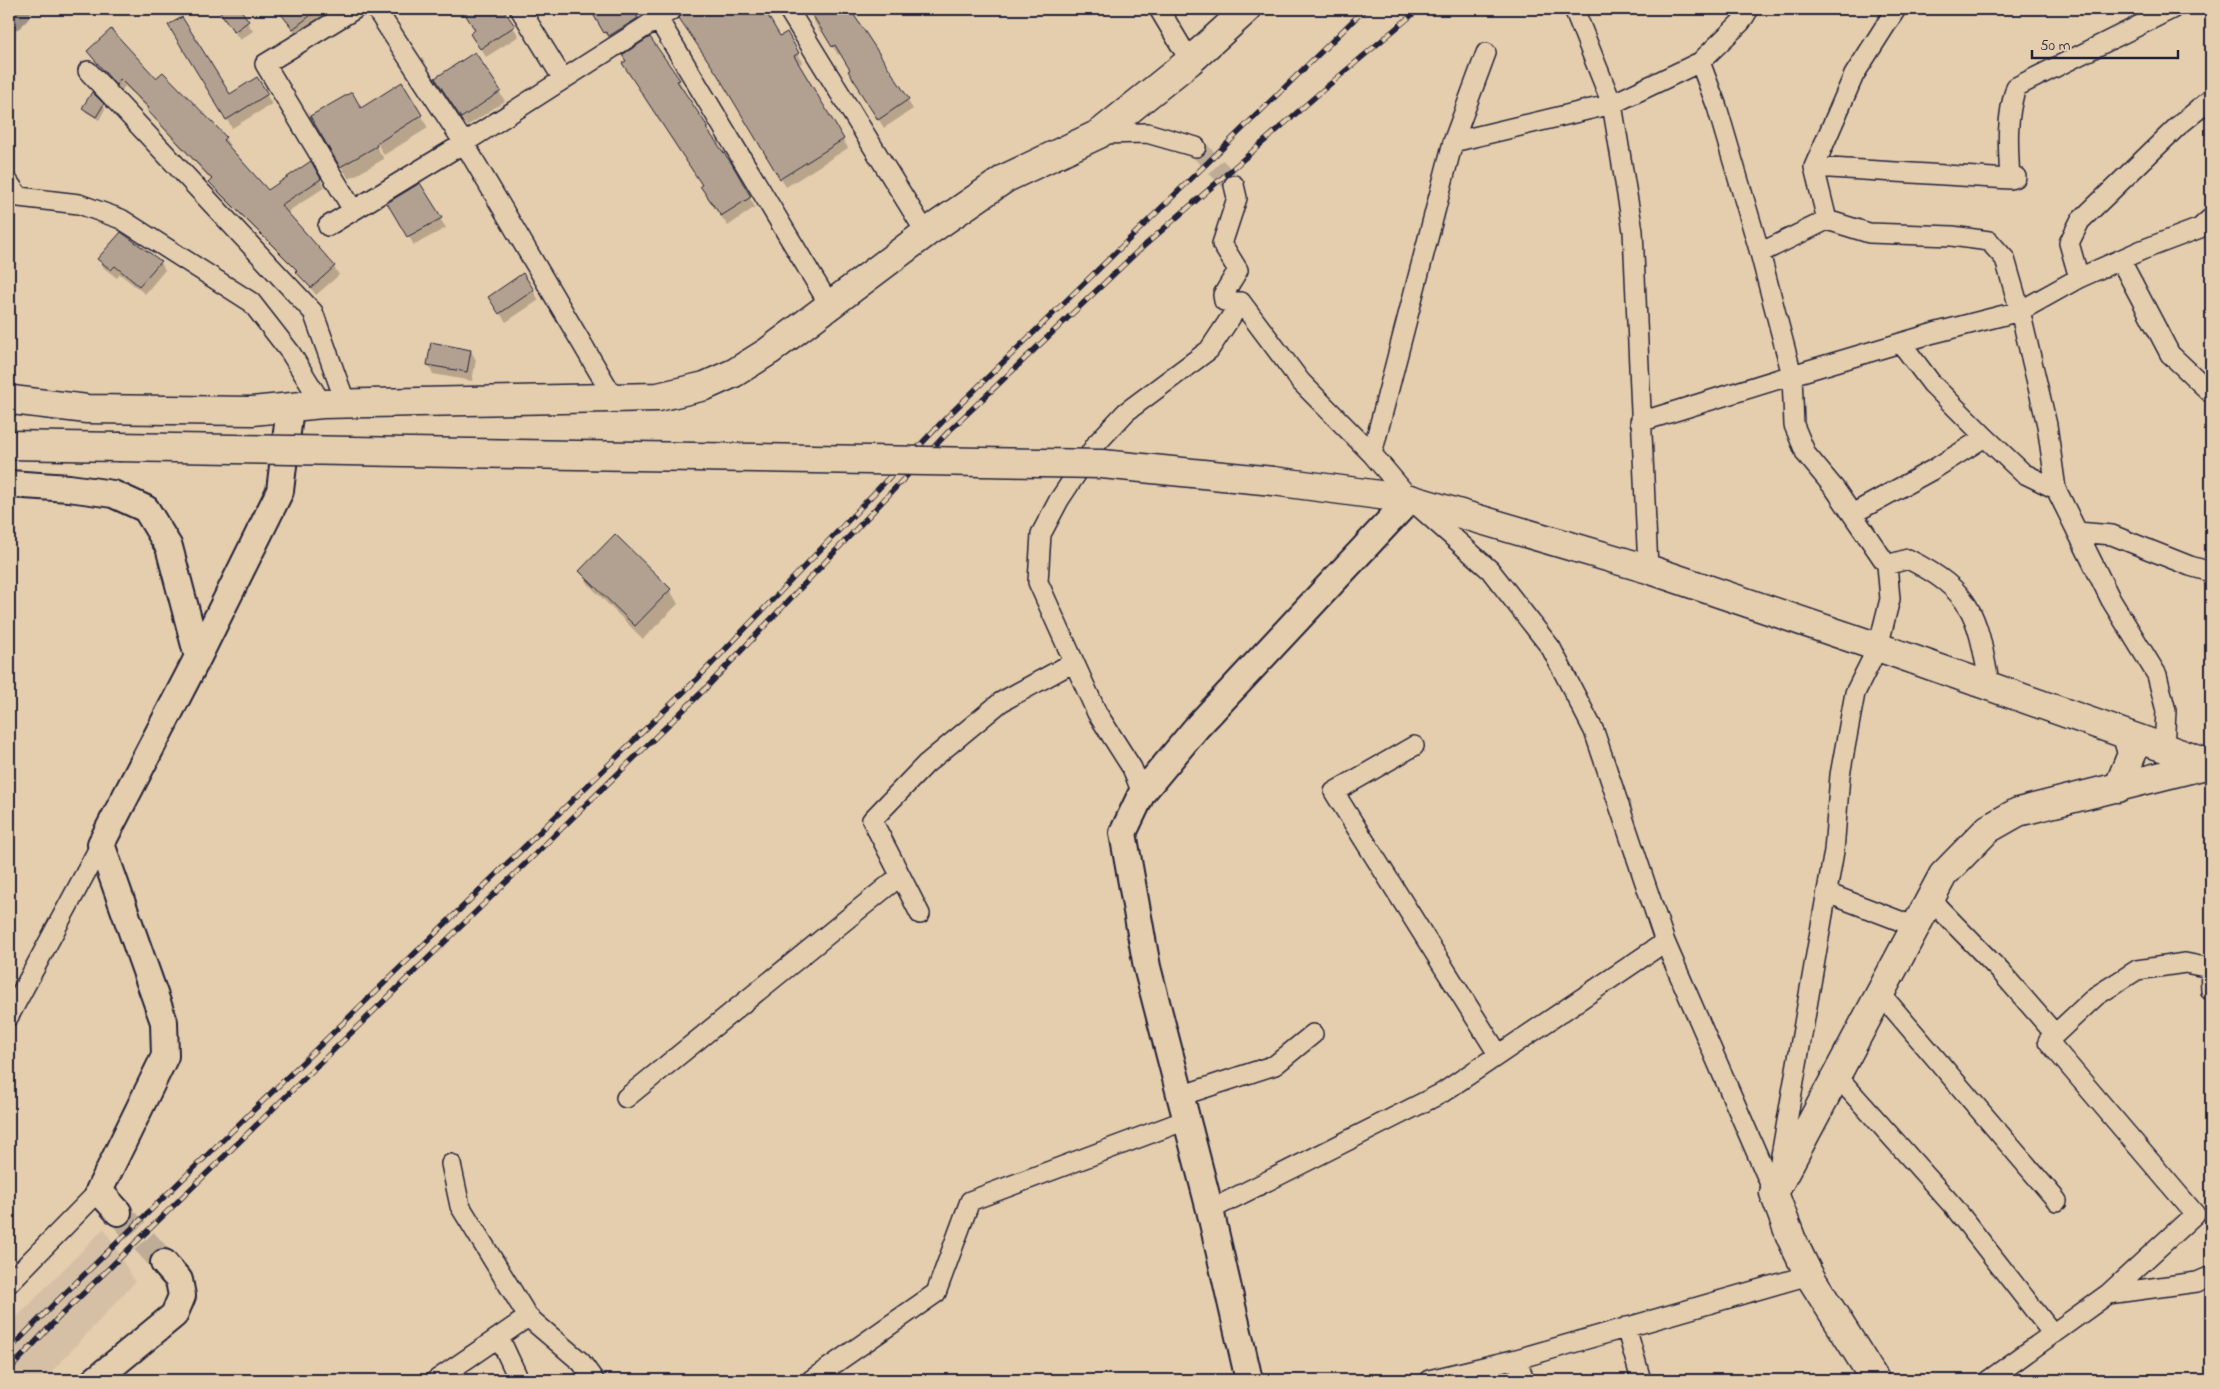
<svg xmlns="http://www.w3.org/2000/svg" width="2220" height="1389" viewBox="0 0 2220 1389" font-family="'Indie Flower',sans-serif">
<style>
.built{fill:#d6c0a5}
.shadow{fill:#0003}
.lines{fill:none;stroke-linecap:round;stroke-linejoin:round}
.river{stroke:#9c8f84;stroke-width:35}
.building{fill:#b2a190;stroke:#22223b}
.street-tunnel{stroke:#beac97;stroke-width:19;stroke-dasharray:19 9;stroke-linecap:butt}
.secondary-tunnel{stroke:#beac97;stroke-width:26;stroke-dasharray:26 13;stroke-linecap:butt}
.street-casing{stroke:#22223b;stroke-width:22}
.secondary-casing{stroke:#22223b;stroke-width:30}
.primary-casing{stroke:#22223b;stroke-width:31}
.street{stroke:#e5ceae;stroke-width:19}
.secondary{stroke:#e5ceae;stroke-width:26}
.primary{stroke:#e5ceae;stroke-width:28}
.rail-casing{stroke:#22223b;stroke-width:5.5}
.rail{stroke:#e5ceae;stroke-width:4;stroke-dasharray:11;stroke-linecap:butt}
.primary-bridge-casing{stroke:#22223b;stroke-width:31;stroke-linecap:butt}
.primary-bridge{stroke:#e5ceae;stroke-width:28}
</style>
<rect width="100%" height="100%" fill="#e5ceae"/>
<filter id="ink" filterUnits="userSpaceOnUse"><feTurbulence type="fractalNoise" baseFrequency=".02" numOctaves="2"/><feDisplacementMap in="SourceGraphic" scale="10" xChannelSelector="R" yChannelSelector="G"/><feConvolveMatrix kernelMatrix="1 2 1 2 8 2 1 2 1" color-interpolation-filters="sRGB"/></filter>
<g filter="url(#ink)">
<path class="built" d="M104,1228L135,1282L44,1380H9V1325Z"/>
<path class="shadow" d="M218,9H238L253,31L240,40Z
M281,9H319L330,26L300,40L286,21L279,10Z
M463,9H501L519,36L486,57L477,43L476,30Z
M590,9H634L640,19L610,40Z
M685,9H763L780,38L786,34L803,62L798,65L848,148L786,187L706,54L684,14Z
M807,9H848L913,109L884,128L865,98L841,53L838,55L823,30L820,32Z
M170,26L230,96L257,79L272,104L232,128Z
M650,39L679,81L685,91L683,92L731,165L755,207L728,226L707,197L701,187L703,186L655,114L624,64Z
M89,52L156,80L225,138L230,146L228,147L268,191L310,163L325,187L286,213L334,267L339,275L316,295L298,272L215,190L211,182L212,181L154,118L149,110L125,86L121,92Z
M474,53L505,101L467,126L441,87Z
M103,105L105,109L99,120L86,112L84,108Z
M361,110L421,116L428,128L384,155L375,140L373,141L384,159L349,179L311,117Z
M419,185L446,228L414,245L389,204Z
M99,259L160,261L165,270L145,294L120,274L117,278L104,268Z
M523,275L539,300L506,322L495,306Z
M471,351L476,360L472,381L433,374L428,365Z
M615,536L670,590L678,604L643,639L589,585L581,571Z"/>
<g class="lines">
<path class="river" d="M9,14L14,9"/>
</g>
<path class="building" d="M218,9H240L249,21L234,32Z
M277,9H319L293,29Z
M462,9H503L515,26L480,49L470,34L475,30Z
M590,9H632L638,18L609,36L606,32L604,33Z
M684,9H764L780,36L787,32L799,53L794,56L844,139L780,179L717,74L679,18Z
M809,9H850L909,99L878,120L858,89L859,88L848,71L850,70L835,45L832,47Z
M182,17L230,94L257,77L268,94L226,120L168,25Z
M111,29L156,78L163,72L216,126L226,137L223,140L268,190L311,161L321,179L281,205L335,266L311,288L295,271L297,270L209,182L212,179L147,110L149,108L120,79L116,85L87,51Z
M650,37L680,80L677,81L708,127L706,128L732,164L751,197L721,216L700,186L702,185L622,63L626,61L622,55Z
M475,52L501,91L461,118L435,78Z
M402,82L422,115L376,144L377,146L340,167L310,116L352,92L361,108Z
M92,92L104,104L96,117L82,108Z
M420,183L442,218L407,237L387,203Z
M121,232L161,261L139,286L115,266L111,270L97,259Z
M523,273L534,290L499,314L488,297Z
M431,342L471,350L467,372L427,365Z
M615,534L671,589L635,626L579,571Z"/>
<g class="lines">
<path class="street-tunnel" d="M1196,147L1234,185"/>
<path class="secondary-tunnel" d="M118,1212L164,1263"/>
<defs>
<path id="street" d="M376,9L464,143L614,398
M520,9L563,79
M652,9L829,304
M788,9L926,233
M1159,9L1190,61
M1574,9L1612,104L1633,231L1648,569
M1700,62L1717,107L1760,253L1792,375L1794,425L1806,454L1835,489L1887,565L1890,599L1878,647L1855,693L1840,775L1834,851L1778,1173
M88,71L313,312L346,404
M1099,134L1147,133L1196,147
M1453,142L1486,53
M1814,167L2010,179L2016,177
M2010,179C2008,146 2006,118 2016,87L2172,9
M9,183L19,197L79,204L121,219L251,302L290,352L322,404
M1234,185L1237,198L1222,244L1238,270L1223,295L1224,301L1241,302L1301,382L1372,454L1410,499L1490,570L1551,648L1594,731L1665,942L1774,1193
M353,210L265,64L355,9
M1827,220L1869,233L1952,236L1989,241L2005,259L2020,311L2047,425L2056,489L2111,600L2157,675L2166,711L2164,748
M328,226L464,143L673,9
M1760,253L1827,220L1814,167L1854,75L1896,9
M2121,261L2170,354L2211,393
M2079,278L2069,243L2080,221L2178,126L2211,99
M1901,343L1932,384L1985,437L2023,473L2056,489
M1640,422L1792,375L1934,333L2020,311L2079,278L2142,250L2200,228L2211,218
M1372,454L1453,142L1612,104L1700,62L1741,22L1749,9
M1852,514L1934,469L1985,437
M2077,532L2112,535L2190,566L2211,572
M1887,565L1908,559C1976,593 1977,618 1990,687
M1414,746L1334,792L1498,1054
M1142,793L1132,768L1097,713L1038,582L1041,534L1059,500L1097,443L1126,412L1209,350L1241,302
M1827,893L1916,927
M1930,899L2001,972L2055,1034
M920,914L872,820L926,764L1001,702L1074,662
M2210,968L2211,991
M1880,993L2057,1201
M9,1016L101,844
M1837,1076L1954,1207L2053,1334
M1180,1096L1275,1065L1313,1034
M626,1098L900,876
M451,1164L460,1206L528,1317L581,1362L594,1380
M1210,1210L1442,1093L1665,942
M9,1283L99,1191
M2108,1294L2195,1214L2048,1041L2096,996L2137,970L2185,963L2210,968L2211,966
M1626,1327L1641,1380
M499,1337L528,1317
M1517,1359L1524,1380
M436,1380L499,1337L519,1380
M811,1380L936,1293L970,1201L1186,1120
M1429,1380L1517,1359L1809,1275
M1989,1380L2108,1294L2197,1282L2211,1276"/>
<path id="secondary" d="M9,484L69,488L113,494L146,509L169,547L198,657
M118,1212L99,1191L165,1056L164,1022L101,844L198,657L280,491L290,407
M95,1380L174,1315L182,1296L179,1280L164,1263
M1249,1380L1210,1210L1147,967L1123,833L1142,793L1197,727L1410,499"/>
<path id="primary" d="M9,402L12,400L87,409L252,411L322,404L658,397L705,386L734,373L769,351L926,233L1006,178L1099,134L1190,61L1247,9
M9,445L118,447
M1273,481L1410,499L1648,569L1878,647L2210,764
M2118,788L2132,754L2127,735
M1875,1380L1809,1275L1791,1238L1774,1193L1943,875L1988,829L2018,812L2210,764"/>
</defs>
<use href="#street" class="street-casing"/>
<use href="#secondary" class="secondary-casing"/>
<use href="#primary" class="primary-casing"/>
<use href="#street" class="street"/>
<use href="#secondary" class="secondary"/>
<use href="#primary" class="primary"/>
<defs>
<path id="rail" d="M9,1350L53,1305L697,679L943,421L1365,9
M9,1370L60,1316L705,689L950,430L1136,253L1323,90L1419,9"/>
</defs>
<use href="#rail" class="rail-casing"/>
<use href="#rail" class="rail"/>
<defs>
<path id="primary-bridge" d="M118,447L1102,464L1273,481"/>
</defs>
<use href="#primary-bridge" class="primary-bridge-casing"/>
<use href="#primary-bridge" class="primary-bridge"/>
</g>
</g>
<rect width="2220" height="1389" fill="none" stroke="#e5ceae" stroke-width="30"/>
<rect x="15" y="15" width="2190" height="1359" fill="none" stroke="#22223b" stroke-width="2" filter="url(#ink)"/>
<path d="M2032 50v8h146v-8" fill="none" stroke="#22223b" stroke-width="2.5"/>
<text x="2040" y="50" font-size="15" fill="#22223b" stroke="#e5ceae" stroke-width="4" paint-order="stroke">50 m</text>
</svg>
